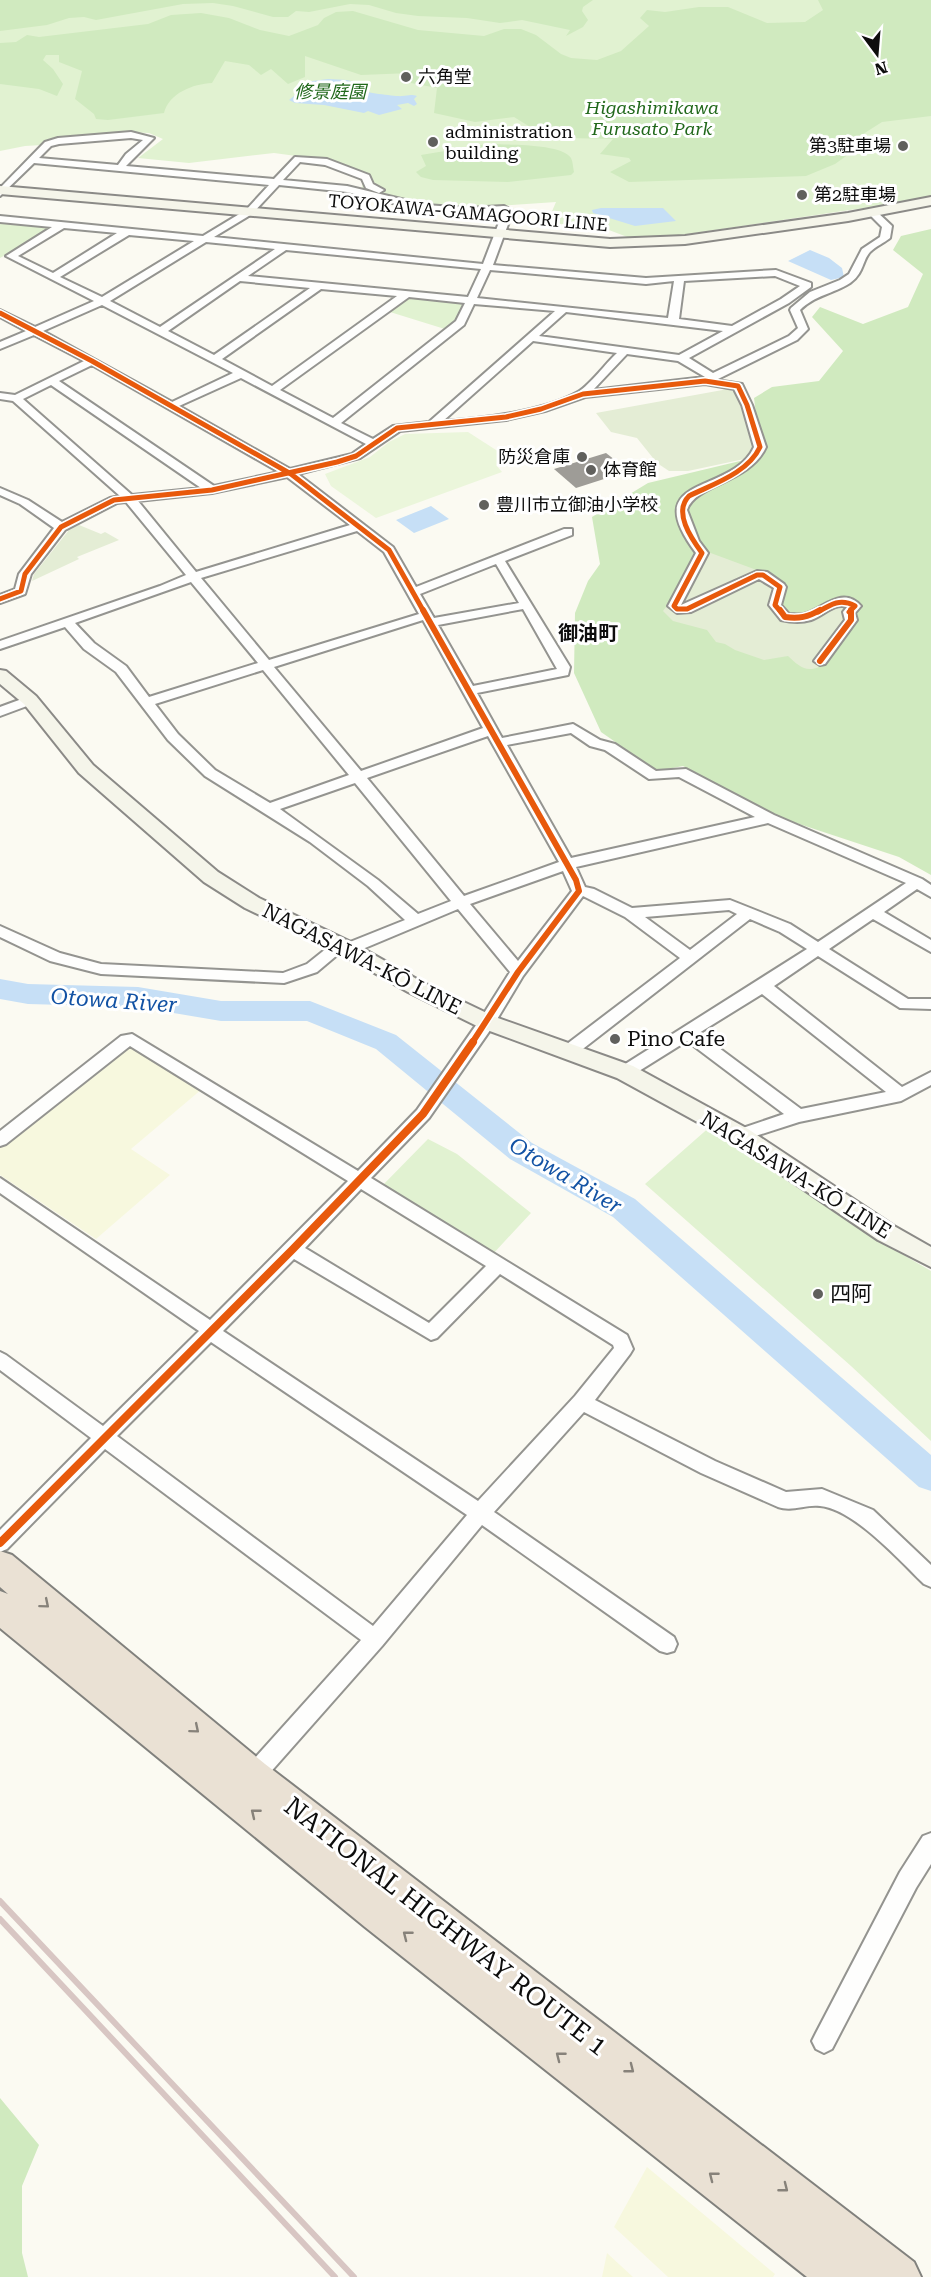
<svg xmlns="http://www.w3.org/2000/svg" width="931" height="2277" viewBox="0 0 931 2277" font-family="'Roboto Serif','Noto Sans JP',serif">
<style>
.farmland{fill:#f7f8de}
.green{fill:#e1f2d1}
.forest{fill:#d0eabf}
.cemetery{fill:#e4edd5}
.pitch{fill:#ebf6db}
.water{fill:#c6dff6}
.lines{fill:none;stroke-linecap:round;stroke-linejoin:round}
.river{fill:#c6dff6;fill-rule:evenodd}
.building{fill:#9e9c97}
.street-casing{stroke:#949490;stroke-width:4}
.secondary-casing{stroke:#8b8a87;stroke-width:4}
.highway-casing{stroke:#81817d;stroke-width:4}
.street{fill:#fefefd;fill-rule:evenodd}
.secondary{fill:#f5f5ea;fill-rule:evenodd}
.highway{fill:#eae1d4;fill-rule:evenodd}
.rail{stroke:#d8c6c3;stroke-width:6}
.cycleway-far2-casing{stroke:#fff;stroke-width:8}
.cycleway-far1-casing{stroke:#fff;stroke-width:9}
.cycleway-casing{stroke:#fff;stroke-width:12}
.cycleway-far2{stroke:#e8590c;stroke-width:5}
.cycleway-far1{stroke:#e8590c;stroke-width:6}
.cycleway{stroke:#e8590c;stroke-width:8}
.oneway{stroke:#87827a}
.poi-dot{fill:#60605d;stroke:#fff;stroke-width:2}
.labels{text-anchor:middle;stroke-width:6;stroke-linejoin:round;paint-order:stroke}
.far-poi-label{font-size:18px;fill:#0d0d0d;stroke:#fff;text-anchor:start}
.far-park-label{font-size:18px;font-style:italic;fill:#21681b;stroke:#fff}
.far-street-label{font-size:18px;fill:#0d0d0d;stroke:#fff}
.far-quarter-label{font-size:20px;font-weight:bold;fill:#0d0d0d;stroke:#fff}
.street-label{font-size:21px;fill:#0d0d0d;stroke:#fff}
.poi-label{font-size:21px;fill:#0d0d0d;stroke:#fff;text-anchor:start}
.water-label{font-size:22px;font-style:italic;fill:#1252a4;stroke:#fff}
.near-street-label{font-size:26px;fill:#0d0d0d;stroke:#fff}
</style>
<rect width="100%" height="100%" fill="#fbfaf2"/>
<path class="farmland" d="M128,1044L202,1089L131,1149L170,1175L96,1239L0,1175V1147Z
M647,2167L775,2274L773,2277H668L614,2227Z
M607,2253L633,2277H602Z"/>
<path class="green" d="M0,0H931V198L668,237L630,238L601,227L547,223L556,202L468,208L426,206L362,190L363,175L326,160L274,153L189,163L138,158L163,139L149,133L129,132L54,138L42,145L25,146L0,151Z
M0,221L55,227L0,258Z
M412,296L466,302L458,322L448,330L390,312Z
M712,1125C784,1176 855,1227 931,1271V1441L851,1366L645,1184Z
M428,1139L457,1154L531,1213L492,1255L380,1188Z"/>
<path class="forest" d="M0,0H593L583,7L582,11L588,20L583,27L566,36L570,30L522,20L500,23L467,18L418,16L396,13L369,5L350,4L309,12L296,11L288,17H273L233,6L213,3L183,4L96,20L84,17L69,18L47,25L0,31Z
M818,0H931V116L882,122L860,136L849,154L835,164L806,176L629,182L610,172L631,161L629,158L600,154L613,139L567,138L535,130L514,117L475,122L434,113L437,88L411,83V73L361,75L305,56V77L288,84L271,69L261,75L249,65L225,61L212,83C193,84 169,93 164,113L108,120L96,119L94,114L75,99L82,71L59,62V55H46L43,60L53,69L63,84L57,96L39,89L0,84V43L16,42L27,35L39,37L148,24L171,15L201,13L229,18L260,30L289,36L318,25L324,18L336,12L353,11L418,30L484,36L504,29H521L536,35L561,54L571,58L597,60L621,51L649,26L640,18L647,10L665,12L699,7H728L767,23L805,22L823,10Z
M487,144C504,145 561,143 571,158C573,162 573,168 574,172L571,175L508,182L433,180L421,177L416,172L426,166L421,155Z
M931,229V875L899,857L781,818L683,766L657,771L601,732L574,673L575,613L588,581L600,564L592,517L648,483L761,456L754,398L772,387L819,381L843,351L812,317L820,307L863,324L908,307L923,274L893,250L901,236Z
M0,2098L39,2145L22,2186V2253L28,2277H0Z"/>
<path class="cemetery" d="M728,389L736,393L755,449L749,458L688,471H669L657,463L637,438L611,432L596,413Z
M79,525L101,534L105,532L119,540L77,557L79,559L32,581L34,574L69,530Z
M708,552L765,573L785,589L780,604L789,615H804L839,600L854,613L855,624L819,667C805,673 798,665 788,656L764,660L735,650L725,644L716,642L707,630L673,621L663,611Z"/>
<path class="pitch" d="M468,432L510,459L496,465L502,472L376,518L331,486L325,474L370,457L389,442L405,434Z"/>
<path class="water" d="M328,79L347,80L363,85L362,91C364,92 398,97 402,96C408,96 410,94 417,96L414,99L417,104L414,106L408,103L397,105L402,109L379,115L368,111L364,113L324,105L295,103L289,100L303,89L305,82Z
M601,208H663L676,221L635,226L593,213L592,210Z
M810,250L829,258L842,268L844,277L831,280L788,261Z
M431,506L449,519L414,533L396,520Z"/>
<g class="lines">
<path class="river" d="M0,979L28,984L138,987L221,1001H310L396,1035L532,1143L635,1199L931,1455V1491L919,1487L613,1217L510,1159L376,1049L307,1021H221L138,1007L28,1004L0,999Z"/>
</g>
<path class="building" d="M606,453L629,471L576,488L554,469Z"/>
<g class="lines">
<defs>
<path id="street" d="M131,132L154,138L126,166L274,179L295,157L327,159L369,175L373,184L384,190L379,193L366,188L362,179L325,165L300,162L283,180L347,186L426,205L468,208L504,206L513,211L493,265L646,278L776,270L811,283V287L789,303L689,358L713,373L789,336L798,328L790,310L791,308L810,292L840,280L849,274L862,249L880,237L882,227L870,215V211H876L892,226L890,238C884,243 876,246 870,252C862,261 864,273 850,283C833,294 815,295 800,310L808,329L797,340L716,380L742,384L752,405L766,447C750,483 695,484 687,510L699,541L708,553L681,605L757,571L767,572L784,584L786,587L781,605L789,614C794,614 799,615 804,614C823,609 842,585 861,606L855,613L857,620L825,664L820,665L814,661L845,620L843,612L847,607C835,602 823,616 811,620C801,623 790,622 781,620L769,605L774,588L759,579L691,612L677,613L668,606L696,553C636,473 732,496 754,447L742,405L734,389L705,384L585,397L545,411L506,420L400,431L360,458L298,474L393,547L416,587L564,529H572V535L505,561L570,667L568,675L477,693L502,738L573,724L600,740L615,744L656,771L686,769L774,815L922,879L931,885V897L917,889L884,912L931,940V952L873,919L829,949L908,999H931V1009L900,1008L818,956L774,986L902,1087L931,1072V1085L901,1101L799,1122L740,1141L734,1139L732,1135L734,1131L784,1114L687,1041L631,1076H619L617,1072L619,1068L807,949L780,932L750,919L575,1055H563L561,1051L563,1047L680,958L625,917L583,896L523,976L493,1026L429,1118L371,1178L627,1335L633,1349L630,1354L595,1400L715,1461L786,1492L822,1489L873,1510L931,1565V1587L924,1584C900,1561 854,1509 820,1506C806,1504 792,1512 778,1507L701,1473L584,1412L494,1512L674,1637L677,1644L674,1651L667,1653L660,1651L482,1525L382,1646L260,1784L252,1787L244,1784L241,1777L244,1770L361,1640L105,1449L7,1549L0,1552V1530L91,1438L0,1370V1352L6,1355L103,1426L199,1331L0,1193V1178L210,1320L348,1181L130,1046L6,1144L0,1146V1131L121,1036L132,1034L358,1171L417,1110L481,1018L510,972L458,909L353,953L336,956L317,972L284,983L101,974L50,961L0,937V926L60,953L101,964L283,973L307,964L327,948L345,944L405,920L368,886L310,842L205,776L168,740L116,672L84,649L65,627L0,649V641L160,586L186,575L126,502L117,503L65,530L31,574L25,594L0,603V595L15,589L19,574L54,528L20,504L0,495V488L28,500L62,522L110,498L120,496L13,401L0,399V393L15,395L84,361L34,335L0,349V342L26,331L0,317V310L35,327L94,301L6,256L52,227L0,222V216L203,236L246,210L269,185L34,163L0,196V188L45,142L58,138ZM131,138L143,140L126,154L118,165L39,158L51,146L59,144ZM279,185L347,192L426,211L468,214L503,212L483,264L214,237L252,214ZM64,228L117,233L53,273L18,256ZM129,235L194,241L102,297L60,277ZM206,242L275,249L160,327L110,301ZM286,250L481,269L468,297L248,276ZM490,270L646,284L674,281L668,318L477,298ZM775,276L800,286L781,299L732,326L679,319L684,281ZM240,281L310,288L214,355L168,331ZM321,289L397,296L272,386L222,359ZM409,297L465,303L456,321L333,418L280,390ZM474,304L555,311L429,422L393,426L373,439L341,423L464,325ZM102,305L233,373L172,402L43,331ZM566,312L723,331L679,355L539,336ZM533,341L617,353C606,363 590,385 578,392C542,412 483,418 443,421ZM627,354L678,361L705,377L593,390ZM92,365L279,472L214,486L59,381ZM241,378L366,444L352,454L290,469L179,406ZM51,385L201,488L132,495L23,399ZM287,477L350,525L196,572L138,501L212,493ZM357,531L384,552L419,614L269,660L201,578ZM496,564L519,603L434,618L420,594ZM191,582L258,663L149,697L126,666L94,643L75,623ZM523,609L557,669L473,686L438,625ZM423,620L483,728L361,771L274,667ZM263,670L349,775L270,803L215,770L178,734L155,704ZM571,733L590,746L605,750L649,779L679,777L755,817L571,858L507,745ZM488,736L559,862L464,896L367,778ZM355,783L451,901L418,914L378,880L280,809ZM768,823L906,883L818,942L790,924L730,900L632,908L594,889L585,887L576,867ZM563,871L572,891L518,961L470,904ZM729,910L737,914L690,950L645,917ZM762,994L886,1092L801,1109L699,1033ZM361,1189L486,1266L429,1323L305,1248ZM294,1259L431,1340L437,1338L500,1274L613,1345L614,1348L575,1396L478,1501L223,1331ZM211,1342L467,1515L373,1626L117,1436Z
M30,696L35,697L37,700L35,703L0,716V707Z
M931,1833V1864L916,1888L832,2049L824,2053L816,2049L812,2041L816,2033L900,1872L923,1836Z"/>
<path id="secondary" d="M0,186L610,239L685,236L848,213L931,197V205L848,221L685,244L610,247L0,194Z
M0,670L6,671L36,696L93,765L218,872L259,898L355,944L422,982L495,1017L633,1066L748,1129L894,1226L931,1247V1267L878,1240L732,1141L617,1078L479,1027L408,992L341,954L245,908L204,882L79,773L24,704L0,684Z"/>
<path id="highway" d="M0,1551L12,1555L265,1764L914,2262L921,2277H807L365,1927L0,1628V1591L8,1594L0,1587Z"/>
</defs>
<use href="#street" class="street-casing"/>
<use href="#secondary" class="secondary-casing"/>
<use href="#highway" class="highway-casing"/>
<use href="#street" class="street"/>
<use href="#secondary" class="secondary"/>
<use href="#highway" class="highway"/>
<path class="rail" d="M0,1901L354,2277
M0,1919L335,2277"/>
<defs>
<path id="cycleway-far2" d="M0,313L92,361L291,474L389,550L424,612
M0,599L21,591L25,574L61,527L114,500L212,490L337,462L356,456L397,428L506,417L541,409L583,394L705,381L738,386L747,405L760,447C748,473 713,484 689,496C673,512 691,538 702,553L674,606L677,609H687L757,575H763L780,587L775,605L781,612
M818,612C831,604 841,598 855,606L849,612"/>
<path id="cycleway-far1" d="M423,610L576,880L579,891L518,972L472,1043
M780,610L785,617C799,619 808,617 820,610
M820,661L851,620V610"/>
<path id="cycleway" d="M0,1543L293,1249L423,1114L473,1042"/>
</defs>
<use href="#cycleway-far2" class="cycleway-far2-casing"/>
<use href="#cycleway-far1" class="cycleway-far1-casing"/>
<use href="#cycleway" class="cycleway-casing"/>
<use href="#cycleway-far2" class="cycleway-far2"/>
<use href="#cycleway-far1" class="cycleway-far1"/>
<use href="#cycleway" class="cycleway"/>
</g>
<defs><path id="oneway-chevron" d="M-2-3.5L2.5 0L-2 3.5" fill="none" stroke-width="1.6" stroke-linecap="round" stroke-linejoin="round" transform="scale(1.5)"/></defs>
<g class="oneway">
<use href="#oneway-chevron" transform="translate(45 1604) rotate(40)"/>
<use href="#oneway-chevron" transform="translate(195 1729) rotate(40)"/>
<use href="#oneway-chevron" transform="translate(255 1813) rotate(-141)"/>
<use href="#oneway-chevron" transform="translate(407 1935) rotate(-142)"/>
<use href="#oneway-chevron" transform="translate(560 2056) rotate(-142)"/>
<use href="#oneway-chevron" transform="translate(630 2069) rotate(38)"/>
<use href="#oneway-chevron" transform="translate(713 2176) rotate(-142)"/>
<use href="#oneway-chevron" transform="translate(784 2188) rotate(38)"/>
</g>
<g class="poi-dot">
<circle cx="406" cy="77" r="6"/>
<circle cx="433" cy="142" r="6"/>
<circle cx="903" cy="146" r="6"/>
<circle cx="802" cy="195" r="6"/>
<circle cx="582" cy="457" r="6"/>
<circle cx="591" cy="470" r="6"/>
<circle cx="484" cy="505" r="6"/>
<circle cx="615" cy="1039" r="6"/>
<circle cx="818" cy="1294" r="6"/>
</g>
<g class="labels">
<g class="far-poi-label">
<text x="418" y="83">六角堂</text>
<text x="445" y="138">administration<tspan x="445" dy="21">building</tspan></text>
<text x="891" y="152" text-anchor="end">第3駐車場</text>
<text x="814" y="201">第2駐車場</text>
<text x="570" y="463" text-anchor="end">防災倉庫</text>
<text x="603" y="476">体育館</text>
<text x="496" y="511">豊川市立御油小学校</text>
</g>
<g class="far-park-label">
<text x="330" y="98">修景庭園</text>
<text x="652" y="114">Higashimikawa<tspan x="652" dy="21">Furusato Park</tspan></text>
</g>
<g class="far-street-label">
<text transform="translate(468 213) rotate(5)" y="6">TOYOKAWA-GAMAGOORI LINE</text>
</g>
<g class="far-quarter-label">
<text x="588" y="640">御油町</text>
</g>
<g class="street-label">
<text transform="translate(362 959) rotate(27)" y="7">NAGASAWA-KŌ LINE</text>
<text transform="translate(796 1175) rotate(32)" y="7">NAGASAWA-KŌ LINE</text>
</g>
<g class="poi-label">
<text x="627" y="1046">Pino Cafe</text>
<text x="830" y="1301">四阿</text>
</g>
<g class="water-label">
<text transform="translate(114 1000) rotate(4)" y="8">Otowa River</text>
<text transform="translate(566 1175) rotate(31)" y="8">Otowa River</text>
</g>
<g class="near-street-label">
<text transform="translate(446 1926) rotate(38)" y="9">NATIONAL HIGHWAY ROUTE 1</text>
</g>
</g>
<g transform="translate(877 54) rotate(164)" stroke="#ffffff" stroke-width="4.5" paint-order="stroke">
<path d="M0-4.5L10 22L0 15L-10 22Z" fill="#0d0d0d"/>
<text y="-9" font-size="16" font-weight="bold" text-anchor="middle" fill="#0d0d0d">N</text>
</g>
</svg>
